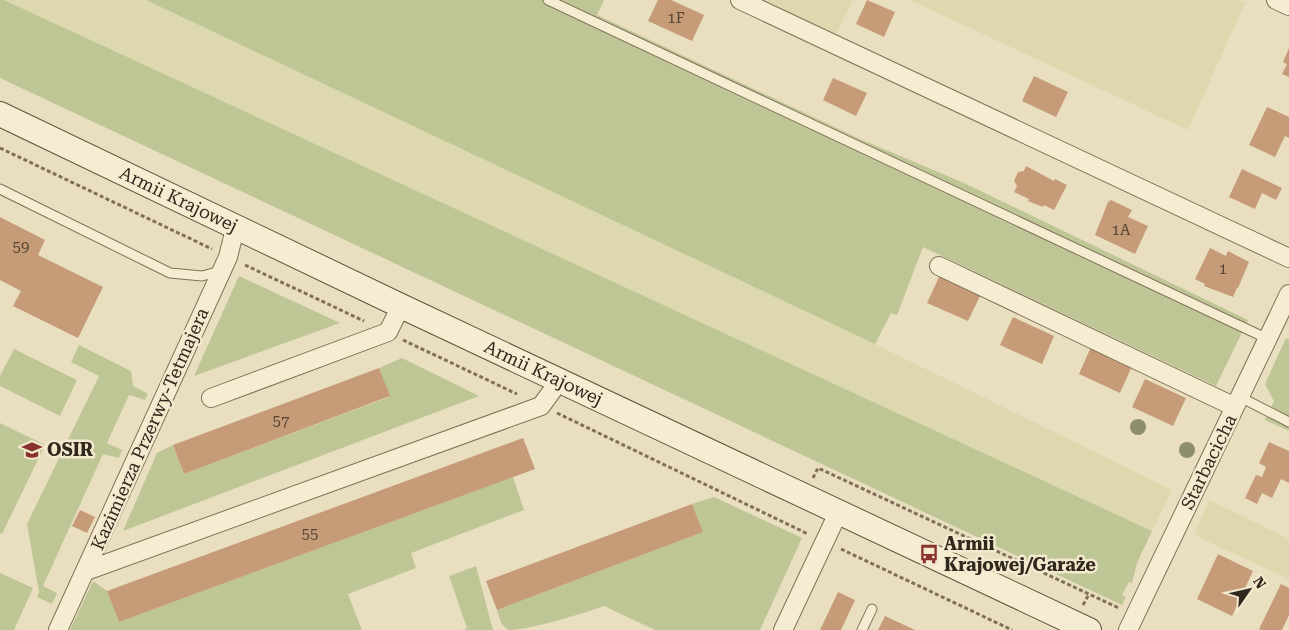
<svg xmlns="http://www.w3.org/2000/svg" width="1289" height="630" viewBox="0 0 1289 630" font-family="'Roboto Serif',serif">
<style>
.farmland{fill:#ded8ae}
.green{fill:#bec695}
.building{fill:#c59b78}
.lines{fill:none;stroke-linecap:round;stroke-linejoin:round}
.lane-casing{stroke:#817059;stroke-width:11}
.street-casing{stroke:#817059;stroke-width:20}
.secondary-casing{stroke:#62513d;stroke-width:26}
.path{stroke:#817059;stroke-width:3;stroke-dasharray:4 2.5;stroke-linecap:butt}
.lane{stroke:#f5ecd2;stroke-width:9}
.street{stroke:#f5ecd2;stroke-width:18}
.secondary{stroke:#f5ecd2;stroke-width:24}
.tree{fill:#8d8e6b}
.labels{text-anchor:middle;stroke-width:5;stroke-linejoin:round;paint-order:stroke}
.number-label{font-size:15px;fill:#564534}
.street-label{font-size:18px;fill:#31281d;stroke:#f2e9ce}
.poi-label{font-size:18px;font-weight:bold;fill:#31281d;stroke:#f2e9ce;text-anchor:start}
</style>
<rect width="100%" height="100%" fill="#e9dfc0"/>
<path class="farmland" d="M4,0H146L875,344L1172,490L1152,531Z
M764,0H853L836,34Z
M910,0H1238L1245,3L1188,130Z
M1209,500L1289,539V579L1194,535Z"/>
<path class="green" d="M0,0H4L1152,531L1137,563L1132,583L1129,582L1122,595L1126,597L1122,605L0,78Z
M146,0H604L597,15L860,139L964,183L1248,320L1216,386L923,247L897,315L891,313L875,344Z
M239,276L340,323L194,376Z
M1286,338L1289,339V431L1265,420L1274,401L1265,384Z
M79,345L131,371L133,386L148,394L145,400L129,395L107,443L122,450L119,458L103,454L43,586L57,593L52,604L37,597L39,592L27,524L99,376L71,362Z
M14,349L77,380L60,416L0,386V376Z
M402,358L479,396L123,531L157,453L173,445L184,474L389,397L379,368Z
M0,423L45,445L2,534L0,533Z
M513,477L524,510L411,553L416,568L348,594L362,630H70L93,581L107,591L119,622Z
M714,497L802,538L760,630H655L604,606C582,614 529,630 509,630C501,627 499,617 497,610L703,532L692,504Z
M476,566L493,630H463L467,628L449,576Z
M0,573L33,588L14,630H0Z"/>
<path class="building" d="M658,0H671L704,15L692,41L648,21Z
M867,0L895,12L884,37L856,24Z
M1289,48V77L1282,74L1287,64L1283,62Z
M1034,76L1068,92L1056,117L1022,101Z
M833,78L867,93L856,116L823,100Z
M1267,107L1289,117V138L1285,136L1275,157L1249,145Z
M1026,166L1054,181L1055,179L1067,185L1054,210L1044,205L1043,207L1028,201L1029,199L1014,192L1017,186L1014,181L1018,172L1024,171Z
M1242,169L1282,188L1276,200L1262,193L1255,209L1229,197Z
M1111,200L1132,210L1128,217L1148,226L1135,254L1095,235L1108,202Z
M0,217L45,240L38,255L103,287L78,338L13,306L21,291L0,280Z
M1210,248L1226,256L1228,251L1249,262L1238,288H1237L1233,297L1204,286L1205,284L1195,279Z
M940,275L981,294L968,321L927,303Z
M1013,317L1054,336L1042,364L1000,345Z
M1091,347L1132,366L1120,393L1079,374Z
M379,368L390,396L184,474L173,445Z
M1145,379L1186,398L1173,426L1132,407Z
M523,438L535,469L119,622L107,591Z
M1269,442L1289,451V483L1281,479L1272,498L1262,493L1257,504L1245,498L1256,475L1262,477L1266,467L1259,463Z
M692,504L703,532L497,610L486,581Z
M80,510L95,517L87,533L72,526Z
M1218,554L1253,571L1232,616L1197,599Z
M1281,584L1289,588V615L1282,630H1262L1259,629Z
M838,592L855,600L841,630H820Z
M885,616L915,630H878Z"/>
<g class="lines">
<defs>
<path id="lane" d="M548,0L1268,339
M0,189L170,273L202,276L221,271
M1240,397L1289,422
M862,630L872,609"/>
<path id="street" d="M740,0L1289,258
M1276,0L1289,6
M939,266L1235,407
M211,398L388,332L401,306
M86,571L541,406L560,380
M58,630L228,257L236,225
M783,630L839,511
M1128,630L1289,294"/>
<g id="secondary">
<path id="s1" d="M0,114L401,306L1089,630"/>
</g>
</defs>
<use href="#lane" class="lane-casing"/>
<use href="#street" class="street-casing"/>
<use href="#secondary" class="secondary-casing"/>
<path class="path" d="M0,148L212,249
M245,265L364,321
M403,340L517,394
M557,413L808,534
M813,478L818,468L1119,608
M841,549L1012,630
M1083,605L1089,594"/>
<use href="#lane" class="lane"/>
<use href="#street" class="street"/>
<use href="#secondary" class="secondary"/>
</g>
<g class="tree">
<circle cx="1138" cy="427" r="8"/>
<circle cx="1187" cy="450" r="8"/>
</g>
<defs>
<symbol id="school-bare" viewBox="-9 -9 18 18"><path d="M0-5L7-2L0 1L-7-2ZM-4 1L0 2.5L4 1V4Q0 6-4 4Z" fill="#8a322f" stroke="#f2e9ce" stroke-width="2.5" paint-order="stroke"/></symbol>
<symbol id="bus-bare" viewBox="-9 -9 18 18"><path d="M-5-6H5V4H4V6H2V4H-2V6H-4V4H-5ZM-3.5-4V0h7V-4ZM-3.5 1.2v1.5H-2V1.2ZM2 1.2v1.5H3.5V1.2Z" fill="#8a322f" stroke="#f2e9ce" stroke-width="2.5" paint-order="stroke"/></symbol>
</defs>
<g fill-rule="evenodd">
<use href="#school-bare" x="18" y="436" width="28" height="28"/>
<use href="#bus-bare" x="915" y="540" width="28" height="28"/>
</g>
<g class="labels">
<g class="number-label">
<text x="676" y="23">1F</text>
<text x="1121" y="235">1A</text>
<text x="21" y="252">59</text>
<text x="1223" y="274">1</text>
<text x="281" y="426">57</text>
<text x="310" y="539">55</text>
</g>
<g class="street-label">
<text dy="6" stroke="none"><textPath href="#s1" startOffset="198">Armii Krajowej</textPath></text>
<text dy="6" stroke="none"><textPath href="#s1" startOffset="602">Armii Krajowej</textPath></text>
<text transform="translate(150 429) rotate(-66)" y="6">Kazimierza Przerwy-Tetmajera</text>
<text transform="translate(1209 462) rotate(-64)" y="6">Starbacicha</text>
</g>
<g class="poi-label">
<text x="47" y="456">OSIR</text>
<text x="944" y="550">Armii<tspan x="944" dy="21">Krajowej/Garaże</tspan></text>
</g>
</g>
<g transform="translate(1249 590) rotate(56)" stroke="#f2e9ce" stroke-width="4" paint-order="stroke">
<path d="M0-4L9 19L0 12L-9 19Z" fill="#31281d"/>
<text y="-8" font-size="14" font-weight="bold" text-anchor="middle" fill="#31281d">N</text>
</g>
</svg>
